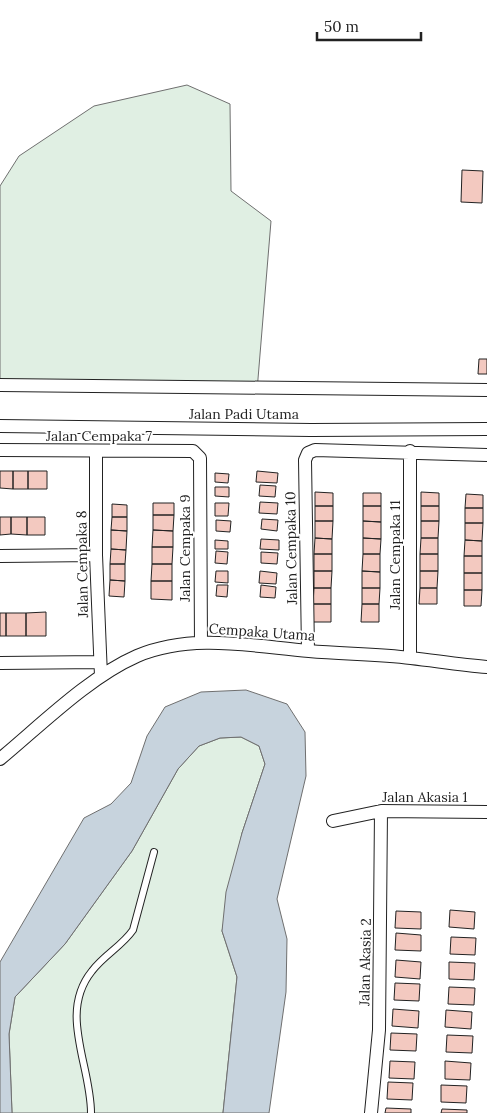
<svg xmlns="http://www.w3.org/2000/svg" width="487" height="1113" viewBox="0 0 487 1113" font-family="Lora,serif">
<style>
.green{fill:#e0efe3;stroke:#6f6f6f}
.water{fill:#c7d3dd;stroke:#6f6f6f}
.building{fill:#f3c9c0;stroke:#222}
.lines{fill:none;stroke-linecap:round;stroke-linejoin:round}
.lane-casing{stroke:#222;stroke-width:8}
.street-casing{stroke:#222;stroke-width:14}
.lane{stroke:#fff;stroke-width:6}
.street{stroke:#fff;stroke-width:12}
.labels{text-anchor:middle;stroke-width:4;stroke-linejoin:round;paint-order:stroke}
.street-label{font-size:14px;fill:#222;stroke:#fff}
</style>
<rect width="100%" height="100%" fill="#fff"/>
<path class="green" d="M187,85L230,104L231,191L271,221L257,391L0,388V186L19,156L94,106Z
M241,737L259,746L265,764L242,833L222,931L237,977L223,1113H12L9,1034L15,997L65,944L132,851L178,769L199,746L220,738Z"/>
<path class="water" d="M246,690L287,704L305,732L306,776L277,899L287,939L286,992L269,1113H223L237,977L222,931L226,892L242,833L265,764L259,746L241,737L220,738L199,746L178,769L132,851L65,944L15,997L9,1034L12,1113H0V962L84,818L111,804L131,783L147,736L165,707L201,692Z"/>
<path class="building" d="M462,170L483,171L482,203L461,202Z
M479,359H487V374H478Z
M0,471H13V489L0,488Z
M13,471H28V489H13Z
M28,471H47V489H28Z
M257,471L278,473L277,483L256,482Z
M215,473L229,474L228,483L215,482Z
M260,485L276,486L275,497L259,496Z
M215,487H229V497L215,496Z
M315,492L333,493V506H315Z
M421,492L439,493V506H421Z
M363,493H381V506H363Z
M466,494L483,495V508H465Z
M260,502L278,503L277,514L259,513Z
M153,503H174V515H153Z
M215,503H229L228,516H215Z
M112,504L127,505V517H112Z
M315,506H333V521H315Z
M363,506H381V522L363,521Z
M421,506H439V521H421Z
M465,508H483V523H465Z
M153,515H174L173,531L153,530Z
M0,517H11V534L0,535Z
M11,517H27V535L11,534Z
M27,517H45V535H27Z
M112,517H127V531L111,530Z
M262,519L278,520L277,531L261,529Z
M216,520L231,521L230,532L216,531Z
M315,521H333L332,539L315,538Z
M363,521L381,522V539L363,538Z
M421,521H439L438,538H421Z
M465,523H483L482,541L465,540Z
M111,530L127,531L126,550L111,549Z
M153,530L173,531V547H152Z
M315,538L332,539V554H314Z
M363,538L381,539L380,554H363Z
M421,538H438V554H420Z
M261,539L279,540V550L260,549Z
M215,540L228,541V549H215Z
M465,540L482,541V556H464Z
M152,547H173L172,564H152Z
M111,549L126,550L125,564H110Z
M216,551L228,552L227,564L215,563Z
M261,552L278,553L277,564L261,563Z
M314,554H332V571H314Z
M363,554H380V572L362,571Z
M420,554H438V571H420Z
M464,556H482V573H464Z
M110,564H125V581L110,580Z
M152,564H172V581H151Z
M216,571H228V583L215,582Z
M260,571L277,573L276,584L259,583Z
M314,571H332L331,588H314Z
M362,571L380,572V588H362Z
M420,571H438L437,588H420Z
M464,573H482V590H464Z
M110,580L125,581L124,597L109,596Z
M151,581H172V600L151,599Z
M217,585H228L227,597L216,596Z
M261,585L276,587L275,598L260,597Z
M314,588H331V604H313Z
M362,588H380L379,604H362Z
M420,588H437V604H419Z
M464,590H482L481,606H464Z
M313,604H331V622H313Z
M362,604H379V622H361Z
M46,612V636H26V613Z
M0,613H6V636H0Z
M6,613H26V636H6Z
M450,910L475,912L474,929L449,927Z
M396,911L421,912V929L395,928Z
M396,933L421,935V951L395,950Z
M451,937L476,938L475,955L450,954Z
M396,960L421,962L420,979L395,977Z
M449,962L475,963L474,980L449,979Z
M395,983L420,984L419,1001L394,1000Z
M449,987L475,988L474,1005L448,1004Z
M393,1009L419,1011L418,1028L392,1026Z
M446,1010L472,1012L471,1029L445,1027Z
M391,1033L417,1034L416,1051L390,1050Z
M447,1035L473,1036L472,1053L446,1052Z
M390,1061L415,1062L414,1079L389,1078Z
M445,1061L471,1063L470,1080L445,1079Z
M388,1082L413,1083L412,1100L387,1099Z
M441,1085L467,1086L466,1103L441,1102Z
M386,1108L411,1109V1113H385Z
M442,1109L467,1110V1113H441Z"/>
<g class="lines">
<defs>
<path id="lane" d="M91,1113C91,1065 58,1013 92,971C104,955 122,946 133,930L154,852"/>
<path id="street" d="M0,385L487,390
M0,426L311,430L487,429
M0,450L193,451L200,458L201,643
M96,451V555L101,676
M0,556L96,555
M308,651L305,460L308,453L315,450L487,455
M410,658V451
M0,663L100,662
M0,759C41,725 89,677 137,656C192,633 251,646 309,651C343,654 378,654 411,658C437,661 462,665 487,667
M333,821L381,811L487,812
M371,1113L379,1030L381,811"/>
</defs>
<use href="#lane" class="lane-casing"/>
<use href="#street" class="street-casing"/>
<use href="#lane" class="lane"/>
<use href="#street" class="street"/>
</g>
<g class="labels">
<g class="street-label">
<text x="244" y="419">Jalan Padi Utama</text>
<text x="99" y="441">Jalan Cempaka 7</text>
<text transform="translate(185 548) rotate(-90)" y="5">Jalan Cempaka 9</text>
<text transform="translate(291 548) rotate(-91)" y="5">Jalan Cempaka 10</text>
<text transform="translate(395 555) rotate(-90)" y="5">Jalan Cempaka 11</text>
<text transform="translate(82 564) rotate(-91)" y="5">Jalan Cempaka 8</text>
<text transform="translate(262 632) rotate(4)" y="5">Cempaka Utama</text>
<text x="425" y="802">Jalan Akasia 1</text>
<text transform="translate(365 962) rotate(-89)" y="5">Jalan Akasia 2</text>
</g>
</g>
<path d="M317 32v8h104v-8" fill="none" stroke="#222222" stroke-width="2.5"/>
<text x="324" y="32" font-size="15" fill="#222222" stroke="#ffffff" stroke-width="4" paint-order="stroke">50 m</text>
</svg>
